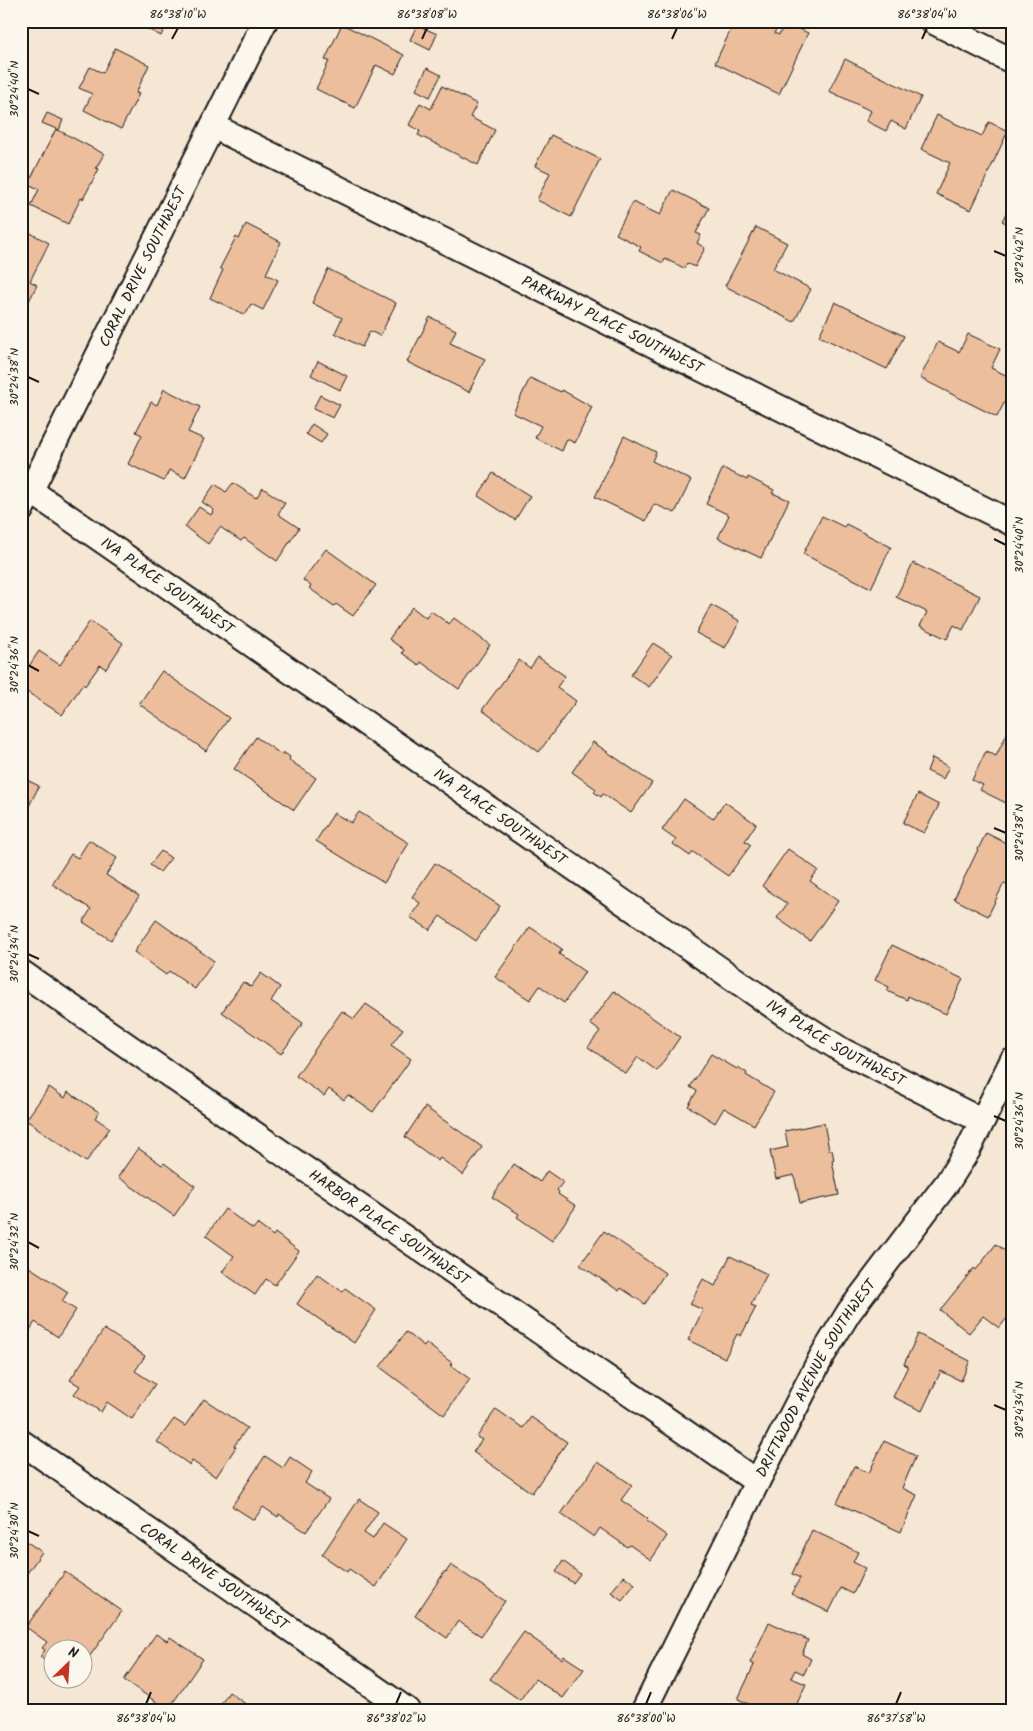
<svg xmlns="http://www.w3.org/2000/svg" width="1033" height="1731" viewBox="0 0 1033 1731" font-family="Kalam,sans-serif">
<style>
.building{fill:#ecbe9c;stroke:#1c1c1c}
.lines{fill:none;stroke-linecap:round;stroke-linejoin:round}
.street-casing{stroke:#1c1c1c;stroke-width:28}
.street{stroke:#fbf7ec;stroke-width:24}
.ticks{fill:none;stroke:#1c1c1c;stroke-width:2}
.labels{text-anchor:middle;stroke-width:4;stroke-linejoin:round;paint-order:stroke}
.street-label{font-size:15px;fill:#1c1c1c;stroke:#fbf7ec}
.neatline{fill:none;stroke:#1c1c1c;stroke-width:2}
.ticks-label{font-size:12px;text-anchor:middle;fill:#1c1c1c}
</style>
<rect width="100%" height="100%" fill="#f6e6d4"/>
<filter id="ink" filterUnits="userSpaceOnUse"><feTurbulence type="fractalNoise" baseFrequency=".02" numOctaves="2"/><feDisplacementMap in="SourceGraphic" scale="10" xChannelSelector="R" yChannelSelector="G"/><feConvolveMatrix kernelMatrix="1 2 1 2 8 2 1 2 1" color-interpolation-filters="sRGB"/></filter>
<g filter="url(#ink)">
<path class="building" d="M132,21H168L161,36Z
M735,21H764L777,28L774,33L779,35L785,22L808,33L779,94L715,63Z
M342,24L404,55L395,74L376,65L355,108L316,89L329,61L325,60Z
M417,25L437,34L430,50L410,40Z
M115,48L149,65L136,93L139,94L121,129L84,110L92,94L79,88L90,67L103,73Z
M845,59L921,97L906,129L891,121L886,131L866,121L871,111L829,91Z
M427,68L441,75L430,97L416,90Z
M442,86L477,104L470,117L495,130L478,165L418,135L420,131L409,125L420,103L431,109Z
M47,113L63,120L59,130L42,123Z
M937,115L982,136L989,122L1008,131L971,210L936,194L950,163L921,149Z
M56,129L104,154L96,168L99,169L83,199L81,198L68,224L31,206L39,189L28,184Z
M551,135L600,159L571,217L537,200L550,173L535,166Z
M673,190L709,208L696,233L701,235L697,243L705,248L695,267L687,263L684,268L665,259L663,263L639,251L641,247L616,234L633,202L660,215Z
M1012,201V226L1002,221Z
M246,224L281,242L266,274L278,280L263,310L251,304L245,315L210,298L223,270L220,268L236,237L239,239Z
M756,227L787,243L773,269L811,289L794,322L725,286Z
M21,228L49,243L30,281L37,285L21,317Z
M328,269L396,303L380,336L370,331L362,347L335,333L342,318L312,303Z
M835,302L904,336L887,369L819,336Z
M430,317L456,330L450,343L485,359L469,392L407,362Z
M968,334L1000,349L991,368L1012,378V387L997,417L920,378L938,342L959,352Z
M318,361L347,376L340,390L311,375Z
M530,378L561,392L562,390L592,407L575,443L567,439L562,451L535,438L541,426L513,413Z
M164,389L200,407L188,432L204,439L185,478L169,470L164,481L128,464L142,435L136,432L151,402L157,405Z
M320,395L340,405L333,418L313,409Z
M312,424L327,434L321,443L306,434Z
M624,436L656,452L652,461L691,480L675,513L654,504L646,521L595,497Z
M723,468L747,480L748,477L774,490L772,493L789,500L761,558L718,538L729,515L706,504Z
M493,473L530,496L515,520L478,496Z
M233,483L256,498L263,488L285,503L278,514L299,528L277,561L244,538L241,541L220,527L208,544L185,527L199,507L211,515L214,510L202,502L215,484L226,492Z
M822,516L844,527L846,524L891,547L871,588L803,554Z
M326,549L376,585L353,616L336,604L334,606L309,588L311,586L303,580Z
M913,563L980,596L963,630L954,625L947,639L920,626L927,612L896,597Z
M711,605L740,621L725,648L696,633Z
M412,607L426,618L431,611L449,624L454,618L490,645L459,689L421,662L419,665L402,653L404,650L389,639Z
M90,621L123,643L106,669L100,665L85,686L83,684L62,715L21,688V678L39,651L60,665Z
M653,643L672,655L649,687L631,675Z
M538,657L565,676L557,687L576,701L539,752L482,710L519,660L530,668Z
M162,671L229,718L206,751L139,704Z
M1012,724V806L980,790L983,785L972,780L986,751L996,756Z
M256,737L282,755L283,752L290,757L289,760L316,778L294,810L234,769Z
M593,742L652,783L631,813L603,794L601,797L594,792L596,789L572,772Z
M932,758L949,767L943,779L927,771Z
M21,777L39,786L21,822Z
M918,794L939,805L924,833L903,823Z
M684,799L713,819L725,802L756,824L745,841L751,845L728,876L693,852L690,856L673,844L676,840L662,830Z
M359,812L409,843L384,883L316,841L334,813L351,823Z
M986,833L1012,846V884L1011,886L1004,883L988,916L954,899Z
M89,840L117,858L106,875L139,896L111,940L83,922L91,909L52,884L71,854L78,858Z
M788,849L818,870L810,881L838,901L810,941L777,918L787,904L762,886Z
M161,851L171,858L160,872L150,865Z
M435,863L500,906L476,941L440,916L430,930L410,917L420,903L412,897Z
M156,920L214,961L195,989L169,971L166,975L134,952Z
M530,927L562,949L559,954L585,972L564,1003L540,986L530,1000L495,977Z
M892,945L963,979L946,1014L908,996L907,1000L887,991L889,987L875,980Z
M261,973L280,987L271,1001L303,1023L281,1054L222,1012L243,982L251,987Z
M614,991L680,1037L657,1071L638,1057L626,1074L588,1047L600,1031L590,1024Z
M366,1004L403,1029L391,1045L411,1059L373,1112L348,1095L344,1100L329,1089L324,1096L296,1076L342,1011L354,1019Z
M711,1054L737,1069L738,1067L747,1073L746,1075L774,1092L754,1125L724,1108L715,1123L688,1106L697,1091L690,1087Z
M49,1087L65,1098L68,1092L99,1112L95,1118L110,1128L86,1162L26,1120Z
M425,1107L482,1147L463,1175L440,1158L438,1161L405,1137Z
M824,1123L829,1150H832L834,1160L832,1161L839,1195L800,1203L794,1175L776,1179L770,1151L788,1147L785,1131Z
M138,1148L162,1165L164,1163L195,1186L174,1216L118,1177Z
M514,1164L540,1182L547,1171L563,1182L557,1190L559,1192L558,1194L576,1206L552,1241L517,1217L519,1214L492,1197Z
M225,1209L253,1229L257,1224L273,1236L275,1233L299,1251L275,1285L266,1279L255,1295L222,1272L234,1256L206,1236Z
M604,1231L665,1273L645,1304L621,1288L619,1291L580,1265Z
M996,1244L1012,1256V1321L1007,1318L999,1328L983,1316L969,1333L940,1310L974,1268L976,1270Z
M730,1256L767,1274L751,1305L756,1307L741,1336L737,1334L725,1358L688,1340L703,1310L690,1304L703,1279L715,1286Z
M29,1267L68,1292L62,1301L76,1310L58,1337L35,1322L21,1344V1278Z
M317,1274L343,1292L345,1288L376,1310L354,1343L297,1304Z
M104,1329L145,1356L135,1371L155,1384L132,1419L107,1402L101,1412L74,1394L80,1386L70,1380Z
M406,1332L424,1346L426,1343L452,1363L450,1365L470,1379L444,1415L380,1367Z
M918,1334L970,1361L961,1381L941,1371L922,1411L893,1397L908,1366L904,1364Z
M204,1399L247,1428L234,1446L236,1447L216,1477L192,1461L190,1465L157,1442L174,1419L185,1426Z
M496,1409L523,1428L531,1417L567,1442L532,1493L473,1452L482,1440L477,1437Z
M884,1441L916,1456L902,1488L917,1495L901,1532L837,1503L854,1466L869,1473Z
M265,1456L283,1468L290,1457L312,1472L305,1483L329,1499L306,1532L279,1514L278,1517L263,1507L254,1520L232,1506Z
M598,1462L632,1485L621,1500L648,1519L646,1521L667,1536L651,1560L630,1545L627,1547L600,1528L594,1537L561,1514Z
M359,1499L378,1512L364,1533L373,1539L383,1523L407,1539L376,1587L349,1569L347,1572L322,1555Z
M812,1530L858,1552L853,1562L865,1568L853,1594L841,1588L829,1612L791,1594L800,1578L792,1574Z
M21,1538L42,1552L21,1582Z
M563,1561L580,1574L573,1583L556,1572Z
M451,1565L505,1601L481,1636L458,1621L447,1638L415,1616L445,1571L446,1572Z
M65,1572L122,1611L82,1667V1648H52V1665L40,1657L45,1650L42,1648L47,1642L26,1627Z
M624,1576L635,1584L622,1600L611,1592Z
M769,1622L808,1640L802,1654L811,1659L804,1674L795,1670L791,1678L806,1684L794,1710H761L738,1699L754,1665L750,1663Z
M524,1632L562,1659L564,1656L584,1669L563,1698L535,1679L520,1700L490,1679Z
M156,1634L167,1641L170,1637L203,1659L168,1710L124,1680Z
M229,1692L254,1710H217Z"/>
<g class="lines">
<defs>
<g id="street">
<path d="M932,21L1012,61"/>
<path id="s1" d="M213,126L1012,523"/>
<path id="s2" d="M31,491L783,1013L843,1051L982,1121"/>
<path id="s3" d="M21,510L265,21"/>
<path id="s4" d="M21,972L757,1482"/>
<path id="s5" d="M21,1442L407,1710"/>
<path id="s6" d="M644,1710L757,1482L822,1356L849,1312L947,1183L968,1150L1012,1061"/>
</g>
</defs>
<use href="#street" class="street-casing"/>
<use href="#street" class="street"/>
</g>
</g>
<path class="ticks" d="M172,39L178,28M422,39L427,28M672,39L677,28M922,39L927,28M28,89L39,94M994,251L1006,256M28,377L39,382M994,539L1006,545M28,665L39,671M994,828L1006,833M28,954L39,959M994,1116L1006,1121M28,1242L39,1248M994,1405L1006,1410M28,1531L39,1536M146,1704L151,1692M396,1704L401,1692M646,1704L651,1692M896,1704L901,1692"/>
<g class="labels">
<g class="street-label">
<text dy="5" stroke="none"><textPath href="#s3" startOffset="272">CORAL DRIVE SOUTHWEST</textPath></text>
<text dy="5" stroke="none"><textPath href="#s1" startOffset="446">PARKWAY PLACE SOUTHWEST</textPath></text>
<text dy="5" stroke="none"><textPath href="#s2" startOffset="166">IVA PLACE SOUTHWEST</textPath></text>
<text dy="5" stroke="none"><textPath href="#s2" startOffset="571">IVA PLACE SOUTHWEST</textPath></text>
<text dy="5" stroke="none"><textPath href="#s2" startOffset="976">IVA PLACE SOUTHWEST</textPath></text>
<text dy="5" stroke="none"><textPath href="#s4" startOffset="448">HARBOR PLACE SOUTHWEST</textPath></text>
<text dy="5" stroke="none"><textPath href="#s6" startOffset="374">DRIFTWOOD AVENUE SOUTHWEST</textPath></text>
<text dy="5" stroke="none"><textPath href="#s5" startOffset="235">CORAL DRIVE SOUTHWEST</textPath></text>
</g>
</g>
<rect width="1033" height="1731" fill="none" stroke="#fbf7ec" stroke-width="55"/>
<g transform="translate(68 1664) rotate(25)"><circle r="24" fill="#fbf7ec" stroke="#a29f99"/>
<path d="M0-4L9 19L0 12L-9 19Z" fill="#c8321e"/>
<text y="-8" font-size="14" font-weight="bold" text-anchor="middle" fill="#1c1c1c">N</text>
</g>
<rect x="28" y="28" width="978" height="1676" class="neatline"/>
<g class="ticks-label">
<text x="178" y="18">86°38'10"W</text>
<text x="427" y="18">86°38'08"W</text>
<text x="677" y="18">86°38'06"W</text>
<text x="927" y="18">86°38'04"W</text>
<text transform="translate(14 89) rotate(-90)" y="4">30°24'40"N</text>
<text transform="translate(1019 256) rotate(-90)" y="4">30°24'42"N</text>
<text transform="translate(14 377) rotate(-90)" y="4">30°24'38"N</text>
<text transform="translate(1019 545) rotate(-90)" y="4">30°24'40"N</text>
<text transform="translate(14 665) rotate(-90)" y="4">30°24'36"N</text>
<text transform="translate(1019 833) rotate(-90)" y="4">30°24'38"N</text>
<text transform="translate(14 954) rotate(-90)" y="4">30°24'34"N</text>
<text transform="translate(1019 1121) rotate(-90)" y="4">30°24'36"N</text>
<text transform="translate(14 1242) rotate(-90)" y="4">30°24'32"N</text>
<text transform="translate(1019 1410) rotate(-90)" y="4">30°24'34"N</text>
<text transform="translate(14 1531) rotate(-90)" y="4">30°24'30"N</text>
<text x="146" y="1722">86°38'04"W</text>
<text x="396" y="1722">86°38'02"W</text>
<text x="646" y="1722">86°38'00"W</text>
<text x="896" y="1722">86°37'58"W</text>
</g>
</svg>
